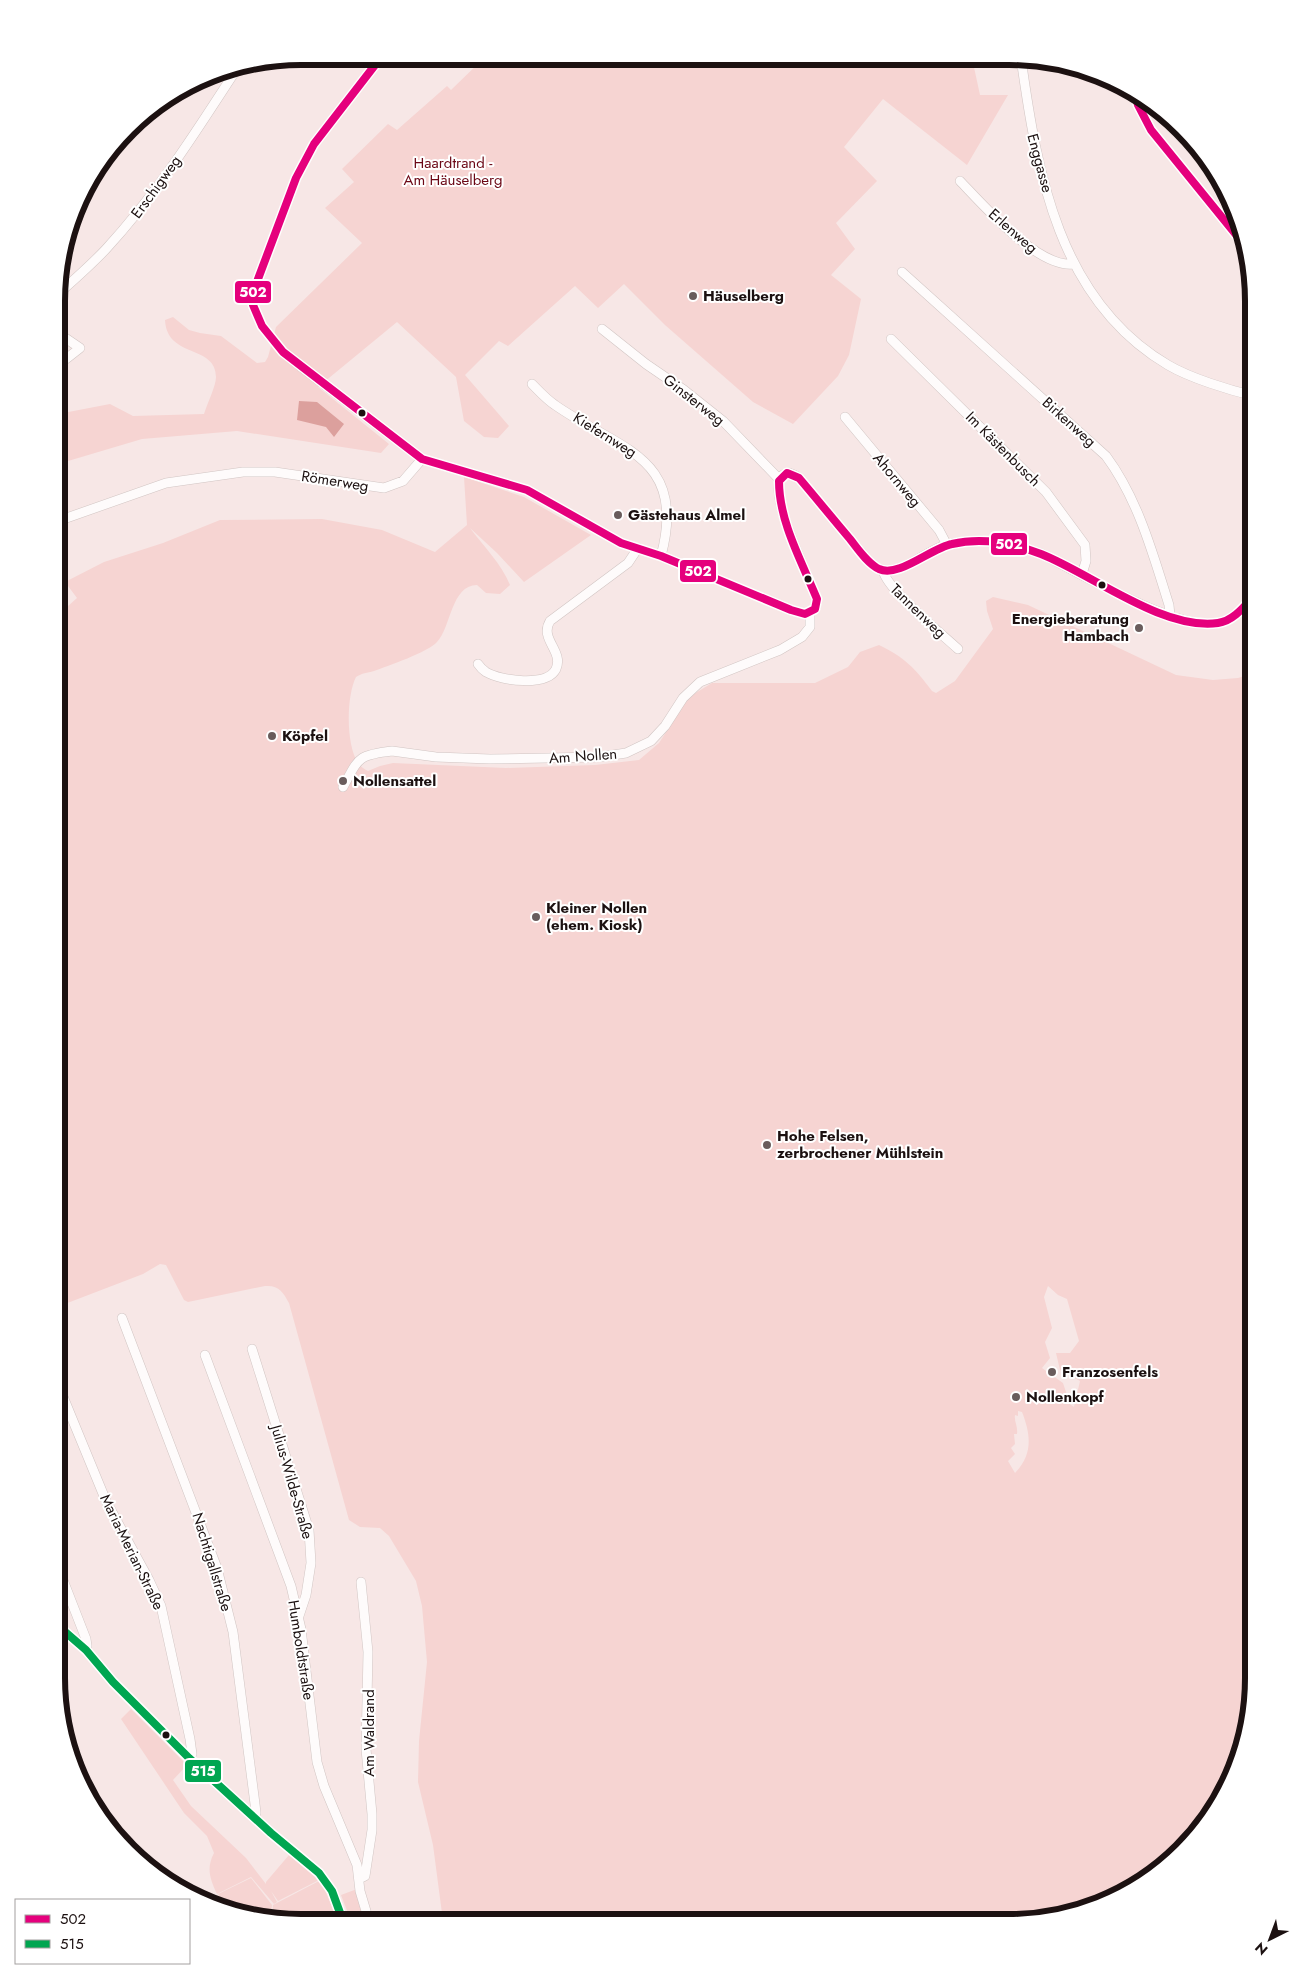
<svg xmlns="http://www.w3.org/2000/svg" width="1310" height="1979" viewBox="0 0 1310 1979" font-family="Jost,sans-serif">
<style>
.green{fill:#f6d4d2;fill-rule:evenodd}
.water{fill:#dca09d}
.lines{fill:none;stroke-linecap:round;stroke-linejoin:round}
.minor-casing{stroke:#d1c5c3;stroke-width:10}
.minor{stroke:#fefbfb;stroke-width:9}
.bus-1-casing{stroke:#fff;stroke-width:11}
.bus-2-casing{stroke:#fff;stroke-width:11}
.bus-1{stroke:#e5007d;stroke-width:8}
.bus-2{stroke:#00a651;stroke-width:8}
.poi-dot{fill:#695c5c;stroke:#fff;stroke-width:2}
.bus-dot{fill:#1c1111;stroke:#fff;stroke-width:2}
.labels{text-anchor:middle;stroke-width:4;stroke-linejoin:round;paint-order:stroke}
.park-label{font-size:15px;fill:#6b0715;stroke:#fff}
.street-label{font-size:15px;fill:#1c1111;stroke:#fff}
.poi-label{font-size:15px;font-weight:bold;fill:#1c1111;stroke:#fff;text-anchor:start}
.rim{fill:none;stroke:#1c1111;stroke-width:6}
.line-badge{stroke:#fff;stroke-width:2}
.badge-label{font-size:14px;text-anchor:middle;font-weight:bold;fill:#fff}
</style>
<rect width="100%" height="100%" fill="#f7e7e6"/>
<path class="green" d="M485,57L972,58L980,95H1008L967,165L883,99L844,147L877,181L836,223L855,249L831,275L861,299L849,355L838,376L793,424L753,402L665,325L624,284L598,308L575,286L508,346L499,341L465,375L509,426L498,438L484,437L464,421L456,377L397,322L318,387L389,444L381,453L237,431L142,439L58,464V414L110,404L133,416L204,414C207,404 216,386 216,377C216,344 167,359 165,320L173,317L189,330L200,333L221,336L257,363L265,362L268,357L276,327L362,243L325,208L354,182L342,169L388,124L397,130L447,86L451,90Z
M464,477L524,497L591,535L524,582L497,553L470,528C484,547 501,563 510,585L500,594L486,593L477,585C451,585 451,628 437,642C428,652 388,666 374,671C367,673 362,673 356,677C346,697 346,745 358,763C361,767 364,769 368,771L380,766L393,763L506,768L595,765L639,760L659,743L689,697L712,683H815L848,667L860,652L879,645C904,657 915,668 932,691L936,693L955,681L993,629L987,611L986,601L993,597L1028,605L1176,675L1213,680L1238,678L1254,673L1253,1694L1241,1757L1212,1814L1158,1872L1103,1904L1009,1923L443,1921L433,1845L418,1782L419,1741L427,1662L422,1606L416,1581L389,1536L380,1528L360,1527L349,1520L289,1303C283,1292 279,1285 265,1286L188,1302L184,1300L166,1265L160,1264L143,1274L57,1307L58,615L77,598L65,582L104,562L163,543L220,520L322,519L382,530L435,552L467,525ZM1048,1286L1058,1295L1067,1299L1079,1341L1070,1353H1056L1060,1370L1080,1381L1074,1407L1061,1398H1068L1063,1383L1042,1368L1050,1358L1045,1342L1052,1328L1044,1297ZM1018,1411L1022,1412C1031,1435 1033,1454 1015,1473L1008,1461L1015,1454L1011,1448L1015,1444L1014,1434H1017C1018,1426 1014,1422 1015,1415L1018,1416Z
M131,1709L187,1765L173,1780L191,1806L246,1858L266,1884V1882L289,1855L319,1880L278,1901L271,1891L277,1902L274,1904L251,1877L217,1894C210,1879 206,1868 214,1853L207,1836L184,1813L121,1719Z
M251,1878L272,1905L270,1921L225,1909L218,1894Z
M319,1881L325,1890L338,1921H272L273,1905Z
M357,1889L365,1921H351L341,1895Z"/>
<path class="water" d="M299,401L317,402L344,424L334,437L326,427L297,420Z"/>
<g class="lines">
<defs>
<path id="minor" d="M382,56L314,144L296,178L252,295L253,305L262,326L283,352L300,366L422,459L527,490L621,543L661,556L791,610L805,614L815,609L817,599C811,581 761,483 785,474C790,472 795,475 799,478L865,557C870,562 876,569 883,570C901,573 921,556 936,549C944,545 954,543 962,542C989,538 1016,545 1042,554C1082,574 1176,631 1218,623C1234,620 1244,608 1254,596
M1021,58C1037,173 1059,301 1168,365C1190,378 1229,390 1254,396
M1135,93L1138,105L1151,130L1242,242
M960,181C984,206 1038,268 1073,264
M902,272L1106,456C1138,499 1153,554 1169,605L1170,616
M58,294C75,279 91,265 106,249C157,194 197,130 238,67
M602,329L646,364L684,390L723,421L779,479
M891,339L1046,492L1085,545L1086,561L1082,574
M58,363L66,359L80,348L58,333
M532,384C539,391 546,399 555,405C619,450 688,456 661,556
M845,417L939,530L947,545
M58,521L166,483L243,472H275L384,488L403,481L422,459
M883,570C886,589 942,634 958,649
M478,664C480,667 483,670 486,672C501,681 547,687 556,669C564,651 539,639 550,621L628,563L638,548
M343,787C359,758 357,755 392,751L436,757L490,759L600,757L626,753L651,741L665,726L683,698L700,682L780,650L802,637L810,627V613
M122,1318L217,1568L233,1632L255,1804L256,1813L254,1817
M252,1349L309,1530L311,1563L306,1595L299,1616
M205,1355L291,1586L301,1629L317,1762L324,1786L357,1865L360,1891L369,1921
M57,1382L106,1501L149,1580L161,1606L190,1739L192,1754L189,1758
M56,1562L86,1639L87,1646L86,1650
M56,1624L86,1650L113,1682L189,1758L271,1833L319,1873L332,1891L343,1921
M91,1800L138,1858
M359,1879L365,1876L372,1830V1814L366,1749L368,1652L361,1582"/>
</defs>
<use href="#minor" class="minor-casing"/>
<use href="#minor" class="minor"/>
<defs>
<path id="bus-1" d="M382,56L314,144L296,178L252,295L253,305L262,326L283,352L422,459L527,490L621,543L661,556L791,610L805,614L815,609L817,599C802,562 779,522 779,481L787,473L799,478C816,498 833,519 850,539C858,549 867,563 879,569C899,578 931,548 952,544C981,537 1013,543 1041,554C1090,573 1163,631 1218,623C1233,621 1244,607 1254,596
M1135,94L1138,105L1151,130L1242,242"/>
<path id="bus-2" d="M56,1624L86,1650L113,1682L189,1758L271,1833L319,1873L332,1891L343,1921"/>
</defs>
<use href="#bus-1" class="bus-1-casing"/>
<use href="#bus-2" class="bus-2-casing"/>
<use href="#bus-1" class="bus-1"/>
<use href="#bus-2" class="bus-2"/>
</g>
<g class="poi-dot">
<circle cx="693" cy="296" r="5"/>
<circle cx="618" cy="515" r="5"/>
<circle cx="1139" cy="628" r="5"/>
<circle cx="272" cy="736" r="5"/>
<circle cx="343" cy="781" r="5"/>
<circle cx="536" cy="917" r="5"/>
<circle cx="767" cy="1145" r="5"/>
<circle cx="1052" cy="1372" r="5"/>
<circle cx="1016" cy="1397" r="5"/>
</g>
<g class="bus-dot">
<circle cx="362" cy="413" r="4.5"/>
<circle cx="808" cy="579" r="4.5"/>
<circle cx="1102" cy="585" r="4.5"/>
<circle cx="166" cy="1735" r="4.5"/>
</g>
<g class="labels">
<g class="park-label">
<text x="453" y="168">Haardtrand -<tspan x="453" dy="17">Am Häuselberg</tspan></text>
</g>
<g class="street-label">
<text transform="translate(1040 163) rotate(75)" y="5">Enggasse</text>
<text transform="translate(156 187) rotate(-54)" y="5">Erschigweg</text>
<text transform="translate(1013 231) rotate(41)" y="5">Erlenweg</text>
<text transform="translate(694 400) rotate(38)" y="5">Ginsterweg</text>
<text transform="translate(1069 422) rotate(42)" y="5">Birkenweg</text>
<text transform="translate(605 435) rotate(32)" y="5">Kiefernweg</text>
<text transform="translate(1003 449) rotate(45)" y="5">Im Kästenbusch</text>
<text transform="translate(897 480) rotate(50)" y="5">Ahornweg</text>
<text transform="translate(335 481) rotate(9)" y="5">Römerweg</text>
<text transform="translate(918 611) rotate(44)" y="5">Tannenweg</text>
<text transform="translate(583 756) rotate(-4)" y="5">Am Nollen</text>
<text transform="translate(292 1482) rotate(74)" y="5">Julius-Wilde-Straße</text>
<text transform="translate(132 1552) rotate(64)" y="5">Maria-Merian-Straße</text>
<text transform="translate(212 1562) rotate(73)" y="5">Nachtigallstraße</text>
<text transform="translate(301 1650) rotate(81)" y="5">Humboldtstraße</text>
<text transform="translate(369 1733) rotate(-90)" y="5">Am Waldrand</text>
</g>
<g class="poi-label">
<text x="703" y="301">Häuselberg</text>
<text x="628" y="520">Gästehaus Almel</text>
<text x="1129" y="624" text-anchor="end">Energieberatung<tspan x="1129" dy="17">Hambach</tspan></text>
<text x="282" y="741">Köpfel</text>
<text x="353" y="786">Nollensattel</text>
<text x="546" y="913">Kleiner Nollen<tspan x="546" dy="17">(ehem. Kiosk)</tspan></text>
<text x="777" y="1141">Hohe Felsen,<tspan x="777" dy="17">zerbrochener Mühlstein</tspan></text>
<text x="1062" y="1377">Franzosenfels</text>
<text x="1026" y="1402">Nollenkopf</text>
</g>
</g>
<path d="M0 0H1310V1979H0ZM301 65H1009A236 236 0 0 1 1245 301V1678A236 236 0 0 1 1009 1914H301A236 236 0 0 1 65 1678V301A236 236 0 0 1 301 65Z" fill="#fff" fill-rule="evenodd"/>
<path class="rim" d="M301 65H1009A236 236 0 0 1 1245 301V1678A236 236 0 0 1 1009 1914H301A236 236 0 0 1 65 1678V301A236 236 0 0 1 301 65Z"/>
<g class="line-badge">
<rect x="234" y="280" width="38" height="24" rx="5" fill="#e5007d"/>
<rect x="990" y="532" width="38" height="24" rx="5" fill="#e5007d"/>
<rect x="679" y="559" width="38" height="24" rx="5" fill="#e5007d"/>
<rect x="184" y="1759" width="38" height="24" rx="5" fill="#00a651"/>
</g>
<g class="badge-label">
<text x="253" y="297">502</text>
<text x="1009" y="549">502</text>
<text x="698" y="576">502</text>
<text x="203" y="1776">515</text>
</g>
<rect x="15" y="1899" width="175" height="65" fill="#ffffff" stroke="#a4a0a0"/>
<rect x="25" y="1915" width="25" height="8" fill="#e5007d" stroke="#a4a0a0"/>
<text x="60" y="1924" font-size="15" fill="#1c1111">502</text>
<rect x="25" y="1940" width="25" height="8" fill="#00a651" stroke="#a4a0a0"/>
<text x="60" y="1949" font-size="15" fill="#1c1111">515</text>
<g transform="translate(1270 1939) rotate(222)" stroke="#ffffff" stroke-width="4" paint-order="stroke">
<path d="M0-4L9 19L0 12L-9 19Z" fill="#1c1111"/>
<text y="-8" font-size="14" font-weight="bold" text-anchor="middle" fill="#1c1111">N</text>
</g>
</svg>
